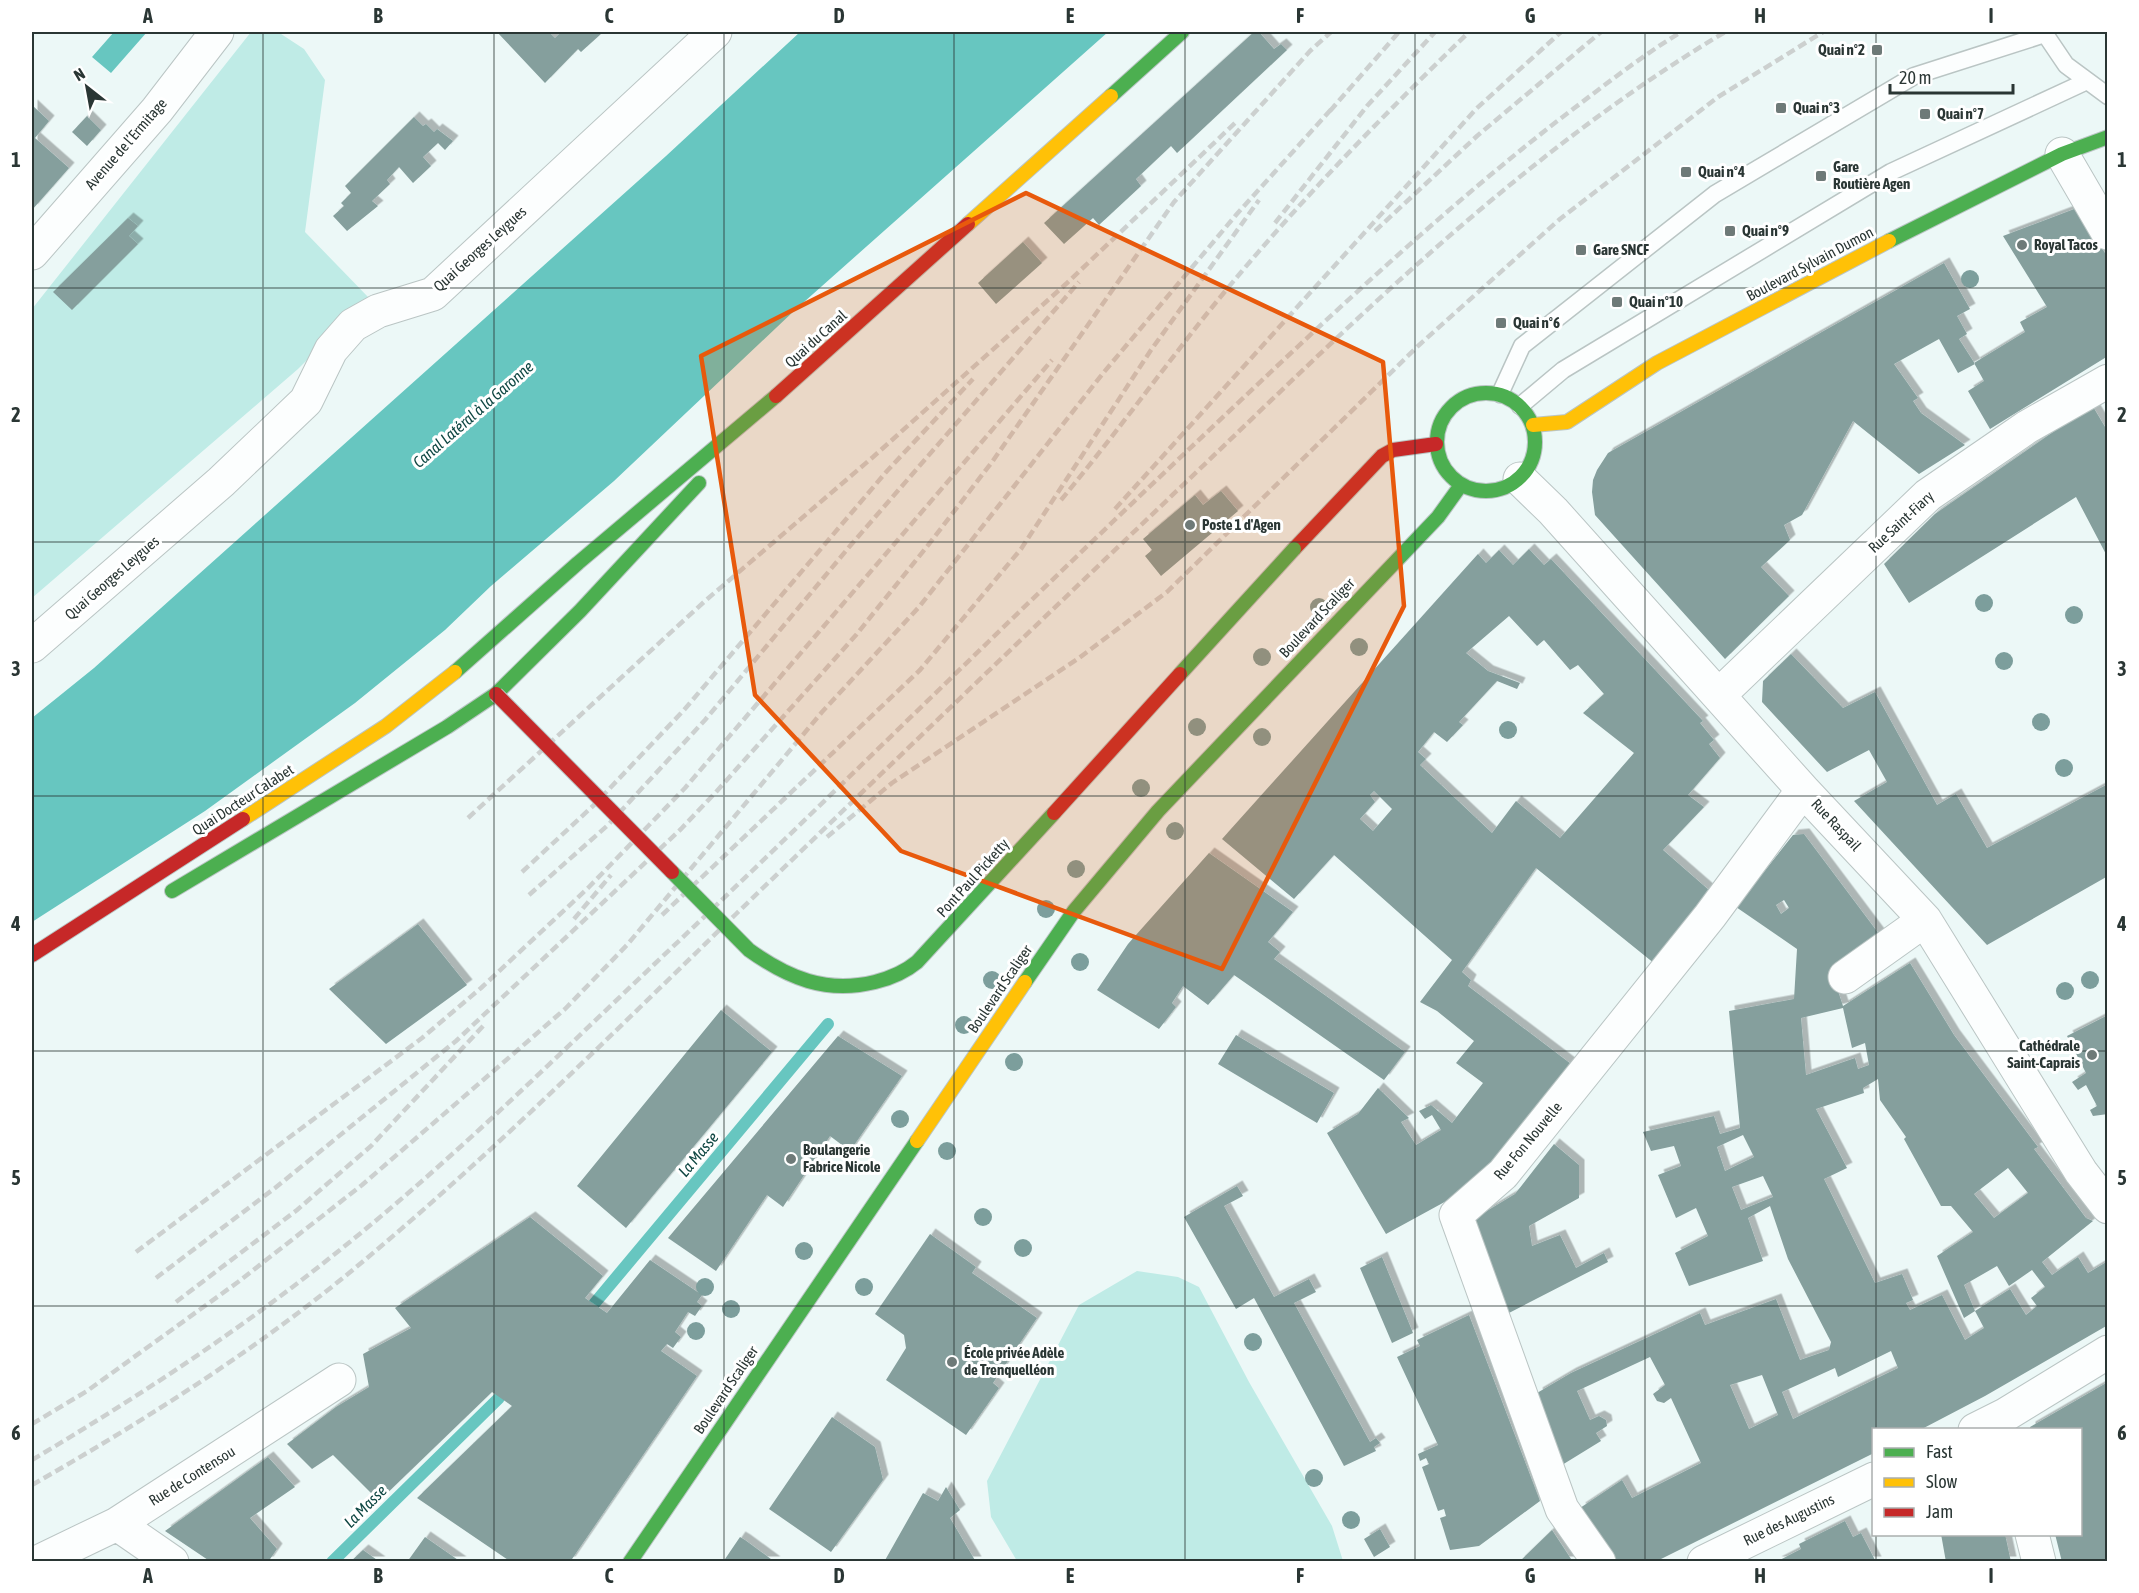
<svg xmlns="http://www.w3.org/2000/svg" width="2139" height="1593" viewBox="0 0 2139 1593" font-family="'Asap Condensed',sans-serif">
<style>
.green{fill:#bfebe6}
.water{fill:#67c6c0}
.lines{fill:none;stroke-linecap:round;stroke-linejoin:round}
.stream{stroke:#67c6c0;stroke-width:12}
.building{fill:#859f9d;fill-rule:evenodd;filter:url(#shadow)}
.lane-casing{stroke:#bac5c4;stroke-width:19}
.street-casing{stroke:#bac5c4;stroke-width:35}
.fast-casing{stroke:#bac5c4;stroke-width:16}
.slow-casing{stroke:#bac5c4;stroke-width:16}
.jam-casing{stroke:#bac5c4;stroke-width:16}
.lane{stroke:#fcfefe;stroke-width:16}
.street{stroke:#fcfefe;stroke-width:33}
.fast{stroke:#4caf50;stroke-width:14}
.slow{stroke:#ffc107;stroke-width:14}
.jam{stroke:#c62828;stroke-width:14}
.rail{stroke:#ccd0cf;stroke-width:4.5;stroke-dasharray:9 4.5;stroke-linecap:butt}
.fast-bridge-casing{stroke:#bac5c4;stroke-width:16;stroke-linecap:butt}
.jam-bridge-casing{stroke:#bac5c4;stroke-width:16;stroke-linecap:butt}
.fast-bridge{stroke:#4caf50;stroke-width:14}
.jam-bridge{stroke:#c62828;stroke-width:14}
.tree{fill:#7c9e9c}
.marked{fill:#e8590c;fill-opacity:0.2;stroke:#e8590c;stroke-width:4.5;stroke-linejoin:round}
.grid{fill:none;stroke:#2a3634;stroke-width:1.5;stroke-opacity:0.55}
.poi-dot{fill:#6e7a78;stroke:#fff;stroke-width:2}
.labels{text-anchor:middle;stroke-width:6;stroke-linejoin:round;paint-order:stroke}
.poi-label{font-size:15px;font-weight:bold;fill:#2a3634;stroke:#fff;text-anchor:start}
.street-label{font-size:15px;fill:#2a3634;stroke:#fff}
.water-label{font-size:16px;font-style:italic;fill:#0f4743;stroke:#fff}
.neatline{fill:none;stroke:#2a3634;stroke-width:2}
.grid-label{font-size:20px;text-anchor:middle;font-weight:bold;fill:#2a3634}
</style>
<defs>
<filter id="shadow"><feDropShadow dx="5.5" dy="-5.5" stdDeviation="0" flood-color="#0004"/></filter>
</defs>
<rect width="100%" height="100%" fill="#ecf8f7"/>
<path class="green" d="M251,32H278L304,49L325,80L305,232L369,298L298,369L32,598V309Z
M1137,1271L1178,1277L1199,1287L1249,1382L1332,1526L1343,1561H1017L991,1517L987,1481L1079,1305Z"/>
<path class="water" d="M114,32H147L111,73L92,57Z
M800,32H1108L795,310L614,481L491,586L445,630L355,703L205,811L32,922V718L94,668L666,156Z"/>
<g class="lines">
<path class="stream" d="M594,1304L828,1024
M332,1562L499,1398"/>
</g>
<path class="building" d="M497,32H549L555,38L561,32L602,33L581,52L578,49L545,83Z
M1254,32H1259L1274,49L1281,44L1287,50L1177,153L1171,146L1136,179L1141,186L1099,225L1093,218L1064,244L1044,223Z
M32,105L49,121L35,138L69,168L32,210Z
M87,116L101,130L87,146L72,132Z
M414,117L423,126L426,124L434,132L437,129L453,141L445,150L438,143L423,157L431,166L413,183L399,167L387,180L390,184L372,201L378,206L347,231L333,216L344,206L341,203L351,193L345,186Z
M2077,208L2108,258V356L1990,429L1968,391L1984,381L1974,363L2025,332L2020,322L2047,307L2003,236Z
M128,218L138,226L129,236L138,244L72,310L53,292Z
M1023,242L1042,263L996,304L978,283Z
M1944,263L1970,309L1957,316L1967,334L1959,339L1975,364L1958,373L1939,339L1894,364L1918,398L1913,401L1921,413L1965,445L1919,474L1853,421L1802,515L1784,525L1790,540L1761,567L1789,596L1725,659L1595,515L1592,492L1593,480L1597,470L1608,453Z
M2092,405L2108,432V558L2076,497L1909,603L1884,564L1935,514Z
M1221,491L1238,511L1161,576L1145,556L1152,550L1143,539L1195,495L1203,505Z
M1529,549L1544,565L1551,559L1703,721L1700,723L1714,740L1709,744L1720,758L1688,795L1704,807L1663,850L1710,891L1655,964L1536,868L1462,972L1471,980L1468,986L1575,1067L1472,1187L1386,1234L1327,1133L1358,1114L1378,1088L1409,1118L1401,1122L1416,1145L1441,1130L1432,1115L1425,1119L1419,1111L1431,1105L1452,1123L1483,1083L1456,1063L1474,1041L1437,1011L1420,1002L1452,960L1334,855L1294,899L1222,839L1478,554L1486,563L1499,550L1513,565ZM1509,616L1537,646L1544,640L1570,670L1578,665L1604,694L1583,713L1634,753L1560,838L1516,801L1492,833L1420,765L1426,759L1418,752L1434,732L1447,742L1463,725L1459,722L1497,681L1517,689L1520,683L1488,671L1466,653ZM1374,791L1392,809L1373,831L1360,819L1375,802L1370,795Z
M1791,654L1843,708L1875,692L1937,805L1956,794L1987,848L2108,784V876L1987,945L1854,801L1887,782L1869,750L1827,772L1762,702L1763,681Z
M1804,834L1885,942L1833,976L1843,1006L1910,963L1954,1035L2038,1147L2034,1149L2086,1218L2093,1221L2042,1262L2052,1275L2078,1257L2088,1273L2108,1261V1325L1985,1396L1920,1430H1874V1453L1655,1562H1614L1580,1508L1622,1480L1632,1498L1701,1463L1671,1398L1664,1403L1657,1401L1653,1394L1665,1385L1650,1357L1577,1391L1590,1420L1599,1416L1606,1420L1607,1426L1596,1433L1601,1441L1562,1465L1546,1426L1549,1425L1537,1393L1571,1373L1700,1313L1705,1325L1776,1299L1800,1360L1829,1350L1831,1342L1788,1259L1770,1206L1748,1218L1763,1261L1689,1286L1675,1253L1708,1236L1696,1208L1676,1218L1658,1175L1681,1166L1674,1146L1651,1151L1643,1132L1714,1116L1720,1134L1740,1128L1729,1011L1794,999L1797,949L1736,907L1793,835ZM1784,900L1789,908L1781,914L1776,905ZM1843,1008L1852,1048L1865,1043L1869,1065L1858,1069L1855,1058L1806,1075L1801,1018ZM1878,1079L1880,1100L1906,1137L1904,1139L1941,1206H1951L1973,1232L1937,1256L1964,1318L1975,1311L1964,1285L1997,1266L2009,1286L2032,1270L2045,1287L2031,1298L2037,1306L2026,1315L2010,1289L1975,1311L1984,1328L1965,1340L1942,1295L1910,1310L1906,1303L1913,1300L1902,1274L1875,1283L1824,1179L1847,1168L1816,1109L1864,1093L1863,1088ZM1743,1135L1754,1157L1725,1171L1717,1147ZM2008,1168L2028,1193L1994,1218L1974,1194ZM1763,1176L1773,1197L1741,1210L1732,1187ZM1891,1351L1898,1368L1793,1419L1782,1392L1835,1368L1838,1377ZM1762,1375L1778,1415L1749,1429L1730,1385Z
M1209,853L1293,912L1268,942L1280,952L1274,959L1405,1052L1384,1080L1234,975L1208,1005L1183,986L1172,1003L1176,1007L1159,1029L1097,990L1128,944Z
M418,924L467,985L386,1044L329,989Z
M721,1010L772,1052L626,1228L577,1186Z
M2108,1015V1114L2093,1116L2090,1110L2097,1106L2086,1085L2078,1090L2072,1082L2086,1073L2067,1036Z
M1236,1035L1334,1093L1317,1123L1218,1064Z
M838,1036L902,1076L850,1151L830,1136L783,1207L767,1195L716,1271L668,1238Z
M1554,1144L1579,1165V1198L1529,1226L1532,1246L1560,1235L1576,1268L1604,1253L1608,1262L1507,1314L1472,1220L1515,1194Z
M1237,1186L1243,1196L1224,1206L1274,1297L1309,1279L1316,1292L1294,1303L1370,1442L1376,1438L1380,1443L1374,1447L1376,1451L1344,1466L1254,1298L1236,1309L1184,1217Z
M530,1217L603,1276L585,1298L607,1313L650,1260L702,1295L697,1302L702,1306L695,1316L688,1312L675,1332L681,1337L673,1348L667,1344L661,1351L697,1376L570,1562H511L417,1498L512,1406L492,1392L379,1501L333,1455L312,1469L287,1444L336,1407L369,1387L363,1354L411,1328L395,1308Z
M930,1234L976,1267L972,1273L1037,1318L993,1383L999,1388L966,1435L886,1380L906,1348L904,1335L875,1314Z
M1382,1257L1413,1333L1392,1343L1360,1268Z
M1469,1315L1540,1501L1479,1546L1450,1550L1440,1518L1446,1516L1444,1509L1438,1511L1422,1467L1429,1464L1426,1458L1420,1461L1418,1454L1438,1445L1397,1357L1420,1346L1417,1340Z
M2108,1382V1562H2062L2055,1534H2080V1430H2030V1427Z
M832,1417L875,1447L883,1480L831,1552L769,1509Z
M268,1457L295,1487L250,1518L277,1549L268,1562H211L165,1531Z
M946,1487L960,1510L950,1518L976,1562H884L923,1493L938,1501Z
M1845,1521L1853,1537L1861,1533L1876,1562H1776L1801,1549L1799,1544Z
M1380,1529L1390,1547L1374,1557L1364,1539Z
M1552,1530L1573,1562H1519Z
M1941,1534H2005L2011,1562H1946Z
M425,1537L461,1562H407Z
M740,1537L745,1540L775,1562H723Z
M363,1550L380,1562H350Z"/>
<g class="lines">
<defs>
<path id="lane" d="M1500,394L1522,346L1715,194L1914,76L2045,34L2066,65L2108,96
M1520,406L1563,370L1891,172L2085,82"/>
<path id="street" d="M2062,154L2108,233
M32,253L157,110L217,32
M1520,479L1553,511L1803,790L1925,920L2081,1172L2108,1207
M32,646L221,482L306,401L331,350L353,325L378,311L433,294L715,32
M1719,695L1928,495L2027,427L2108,381
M1845,977L1925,920
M1975,1430L2005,1415L2108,1352
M117,1524L172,1562
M2032,1534L2039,1562
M38,1562L117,1524L339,1380
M1599,1562L1562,1509L1456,1215L1503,1174L1710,916L1803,790
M1704,1562L1874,1479"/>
<path id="fast" d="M1111,96L1182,32
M1889,241L2062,154L2108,137
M1437 442a49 49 0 1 1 98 0a49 49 0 1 1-98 0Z
M455,672L578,563L776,396
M172,891L447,727L496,694L580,611L699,483
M1025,982L1074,911L1158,811L1438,517L1461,485
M630,1562L917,1141"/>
<path id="slow" d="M968,224L1111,96
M1533,425L1567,422L1657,363L1889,241
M243,819L386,726L455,672
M917,1141L1025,982"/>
<path id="jam" d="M776,396L968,224
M1294,549L1382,456L1393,450L1436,444
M32,955L243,819"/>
</defs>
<use href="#lane" class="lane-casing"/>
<use href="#street" class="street-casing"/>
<use href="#fast" class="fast-casing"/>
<use href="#slow" class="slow-casing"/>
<use href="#jam" class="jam-casing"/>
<use href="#lane" class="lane"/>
<use href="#street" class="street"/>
<use href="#fast" class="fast"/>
<use href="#slow" class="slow"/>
<use href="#jam" class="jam"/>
<path class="rail" d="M1330,111L1399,32
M1275,223L1367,106L1435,32
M1375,231L1477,136L1601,32
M1061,500C1109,442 1154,381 1201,321C1283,218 1375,123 1469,32
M1115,509L1476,109L1561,32
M468,818L705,601L873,457L1067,283L1235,123
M827,837L892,783L1079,658L1167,592L1418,346L1560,219L1718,97L1823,32
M522,872L594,805L684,710L887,471L973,379
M529,895L608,825L705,720L850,546L1079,282
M662,915L920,670L1021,549L1151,350L1259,200
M574,919L611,875
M136,1252L422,1038L481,988L588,888L685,788L1052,360
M156,1278L275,1188L456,1041L681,829L716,792L856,635L929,544L992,462L1174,202L1310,51L1331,32
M176,1302L297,1210L371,1146L485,1024
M32,1424L87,1391L238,1282L362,1185L565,1009L627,945L822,712L919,607L1104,372L1236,215L1335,105
M32,1460C136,1398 236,1333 331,1257C455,1159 566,1047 681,939C856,772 1027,602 1203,436C1317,328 1432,219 1556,122C1597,91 1637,59 1681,32
M32,1485C142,1422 251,1353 349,1273C485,1161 610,1036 736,914C893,762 1050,612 1207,462C1368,307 1532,147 1725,32"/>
<defs>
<path id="fast-bridge" d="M1180,674L1294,549
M672,872L749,950C788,978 826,994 875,982C891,978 905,972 917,962L1054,813"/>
<path id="jam-bridge" d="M496,694L672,872
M1054,813L1180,674"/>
</defs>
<use href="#fast-bridge" class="fast-bridge-casing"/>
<use href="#jam-bridge" class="jam-bridge-casing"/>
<use href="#fast-bridge" class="fast-bridge"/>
<use href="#jam-bridge" class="jam-bridge"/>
</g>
<g class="tree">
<circle cx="1970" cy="279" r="9"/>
<circle cx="1984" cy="603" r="9"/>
<circle cx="1319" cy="607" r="9"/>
<circle cx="2074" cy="615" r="9"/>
<circle cx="1359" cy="647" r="9"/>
<circle cx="1262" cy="657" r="9"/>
<circle cx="2004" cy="661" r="9"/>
<circle cx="2041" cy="722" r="9"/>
<circle cx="1197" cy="727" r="9"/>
<circle cx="1508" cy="730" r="9"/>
<circle cx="1262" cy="737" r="9"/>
<circle cx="2064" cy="768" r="9"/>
<circle cx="1141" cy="788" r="9"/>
<circle cx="1175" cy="831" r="9"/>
<circle cx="1076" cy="869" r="9"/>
<circle cx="1046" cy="909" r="9"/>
<circle cx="1080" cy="962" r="9"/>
<circle cx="992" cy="980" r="9"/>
<circle cx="2090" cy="980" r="9"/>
<circle cx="2065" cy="991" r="9"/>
<circle cx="964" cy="1025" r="9"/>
<circle cx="1014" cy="1062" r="9"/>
<circle cx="900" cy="1119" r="9"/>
<circle cx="947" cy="1151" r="9"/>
<circle cx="983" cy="1217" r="9"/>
<circle cx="1023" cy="1248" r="9"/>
<circle cx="804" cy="1251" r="9"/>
<circle cx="705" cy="1287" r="9"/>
<circle cx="864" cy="1287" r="9"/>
<circle cx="731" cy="1309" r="9"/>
<circle cx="696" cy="1331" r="9"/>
<circle cx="1253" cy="1342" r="9"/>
<circle cx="1314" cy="1478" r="9"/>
<circle cx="1351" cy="1520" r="9"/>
</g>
<path class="marked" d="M1026,193L1383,362L1404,606L1222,969L901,851L755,695L701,356Z"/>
<path class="grid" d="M263,32V1562M494,32V1562M724,32V1562M954,32V1562M1185,32V1562M1415,32V1562M1645,32V1562M1876,32V1430M32,288H2108M32,542H2108M32,796H2108M32,1051H2108M32,1306H2108M1876,1534V1562"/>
<g class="poi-dot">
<rect x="1871" y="44" width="12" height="12" rx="3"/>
<rect x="1775" y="102" width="12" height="12" rx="3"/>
<rect x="1919" y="108" width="12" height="12" rx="3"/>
<rect x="1680" y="166" width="12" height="12" rx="3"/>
<rect x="1815" y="170" width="12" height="12" rx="3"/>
<rect x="1724" y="225" width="12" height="12" rx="3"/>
<circle cx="2022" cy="245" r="6"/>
<rect x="1575" y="244" width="12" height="12" rx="3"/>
<rect x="1611" y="296" width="12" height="12" rx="3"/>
<rect x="1495" y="317" width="12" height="12" rx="3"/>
<circle cx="1190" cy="525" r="6"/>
<circle cx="2092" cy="1055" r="6"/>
<circle cx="791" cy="1159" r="6"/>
<circle cx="952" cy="1362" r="6"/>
</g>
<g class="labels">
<g class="poi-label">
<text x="1865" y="55" text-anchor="end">Quai n°2</text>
<text x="1793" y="113">Quai n°3</text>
<text x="1937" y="119">Quai n°7</text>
<text x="1833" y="172">Gare<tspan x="1833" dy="17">Routière Agen</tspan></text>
<text x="1698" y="177">Quai n°4</text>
<text x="1742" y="236">Quai n°9</text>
<text x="2034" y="250">Royal Tacos</text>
<text x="1593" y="255">Gare SNCF</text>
<text x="1629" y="307">Quai n°10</text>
<text x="1513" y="328">Quai n°6</text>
<text x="1202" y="530">Poste 1 d'Agen</text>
<text x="2080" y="1051" text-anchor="end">Cathédrale<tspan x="2080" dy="17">Saint-Caprais</tspan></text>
<text x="803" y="1155">Boulangerie<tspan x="803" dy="17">Fabrice Nicole</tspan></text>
<text x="964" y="1358">École privée Adèle<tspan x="964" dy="17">de Trenquelléon</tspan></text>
</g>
<g class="street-label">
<text transform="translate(126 144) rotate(-49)" y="5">Avenue de l’Ermitage</text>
<text transform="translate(480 249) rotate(-42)" y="5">Quai Georges Leygues</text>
<text transform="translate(1810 264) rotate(-28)" y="5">Boulevard Sylvain Dumon</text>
<text transform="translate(816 339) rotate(-42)" y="5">Quai du Canal</text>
<text transform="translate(1901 522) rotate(-43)" y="5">Rue Saint-Fiary</text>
<text transform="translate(112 578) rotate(-41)" y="5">Quai Georges Leygues</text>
<text transform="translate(1317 618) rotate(-47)" y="5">Boulevard Scaliger</text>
<text transform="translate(243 800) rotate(-33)" y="5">Quai Docteur Calabet</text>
<text transform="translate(1836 825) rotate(47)" y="5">Rue Raspail</text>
<text transform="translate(973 878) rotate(-48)" y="5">Pont Paul Picketty</text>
<text transform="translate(1000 989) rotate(-56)" y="5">Boulevard Scaliger</text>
<text transform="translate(1528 1141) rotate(-50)" y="5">Rue Fon Nouvelle</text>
<text transform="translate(726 1390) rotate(-56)" y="5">Boulevard Scaliger</text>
<text transform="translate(192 1476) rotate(-32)" y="5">Rue de Contensou</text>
<text transform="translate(1789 1520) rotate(-26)" y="5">Rue des Augustins</text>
</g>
<g class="water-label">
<text transform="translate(473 414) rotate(-41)" y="6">Canal Latéral à la Garonne</text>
<text transform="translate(698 1154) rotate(-50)" y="6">La Masse</text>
<text transform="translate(365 1506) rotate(-45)" y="6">La Masse</text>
</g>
</g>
<rect width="2139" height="1593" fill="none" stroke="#ffffff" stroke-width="66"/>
<rect x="1872" y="1428" width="210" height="108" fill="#ffffff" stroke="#aaafae" stroke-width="1.5"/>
<rect x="1884" y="1448" width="30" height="9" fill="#4caf50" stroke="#aaafae" stroke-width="1.5"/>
<text x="1926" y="1458" font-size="18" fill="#2a3634">Fast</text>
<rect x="1884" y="1478" width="30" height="9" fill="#ffc107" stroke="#aaafae" stroke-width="1.5"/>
<text x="1926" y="1488" font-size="18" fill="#2a3634">Slow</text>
<rect x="1884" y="1508" width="30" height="9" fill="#c62828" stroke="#aaafae" stroke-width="1.5"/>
<text x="1926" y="1518" font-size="18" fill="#2a3634">Jam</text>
<g transform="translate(87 87) rotate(329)" stroke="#ffffff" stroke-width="4.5" paint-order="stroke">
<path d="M0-4.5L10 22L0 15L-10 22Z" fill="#2a3634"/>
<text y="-9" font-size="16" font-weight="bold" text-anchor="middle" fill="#2a3634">N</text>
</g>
<path d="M1890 84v9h123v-9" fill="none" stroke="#2a3634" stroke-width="3"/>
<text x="1899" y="84" font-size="18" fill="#2a3634" stroke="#ffffff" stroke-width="4.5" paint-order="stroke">20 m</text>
<rect x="33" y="33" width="2073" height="1527" class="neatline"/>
<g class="grid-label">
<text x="148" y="23">A</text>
<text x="378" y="23">B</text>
<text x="609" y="23">C</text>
<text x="839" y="23">D</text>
<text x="1070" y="23">E</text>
<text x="1300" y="23">F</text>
<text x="1530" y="23">G</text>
<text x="1760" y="23">H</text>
<text x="1991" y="23">I</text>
<text x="16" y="167">1</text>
<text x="2122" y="167">1</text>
<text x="16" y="422">2</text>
<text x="2122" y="422">2</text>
<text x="16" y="676">3</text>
<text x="2122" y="676">3</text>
<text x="16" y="931">4</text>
<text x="2122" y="931">4</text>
<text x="16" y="1185">5</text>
<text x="2122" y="1185">5</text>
<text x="16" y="1440">6</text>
<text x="2122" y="1440">6</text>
<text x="148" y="1583">A</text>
<text x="378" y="1583">B</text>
<text x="609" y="1583">C</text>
<text x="839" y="1583">D</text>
<text x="1070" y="1583">E</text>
<text x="1300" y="1583">F</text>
<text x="1530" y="1583">G</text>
<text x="1760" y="1583">H</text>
<text x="1991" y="1583">I</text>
</g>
</svg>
